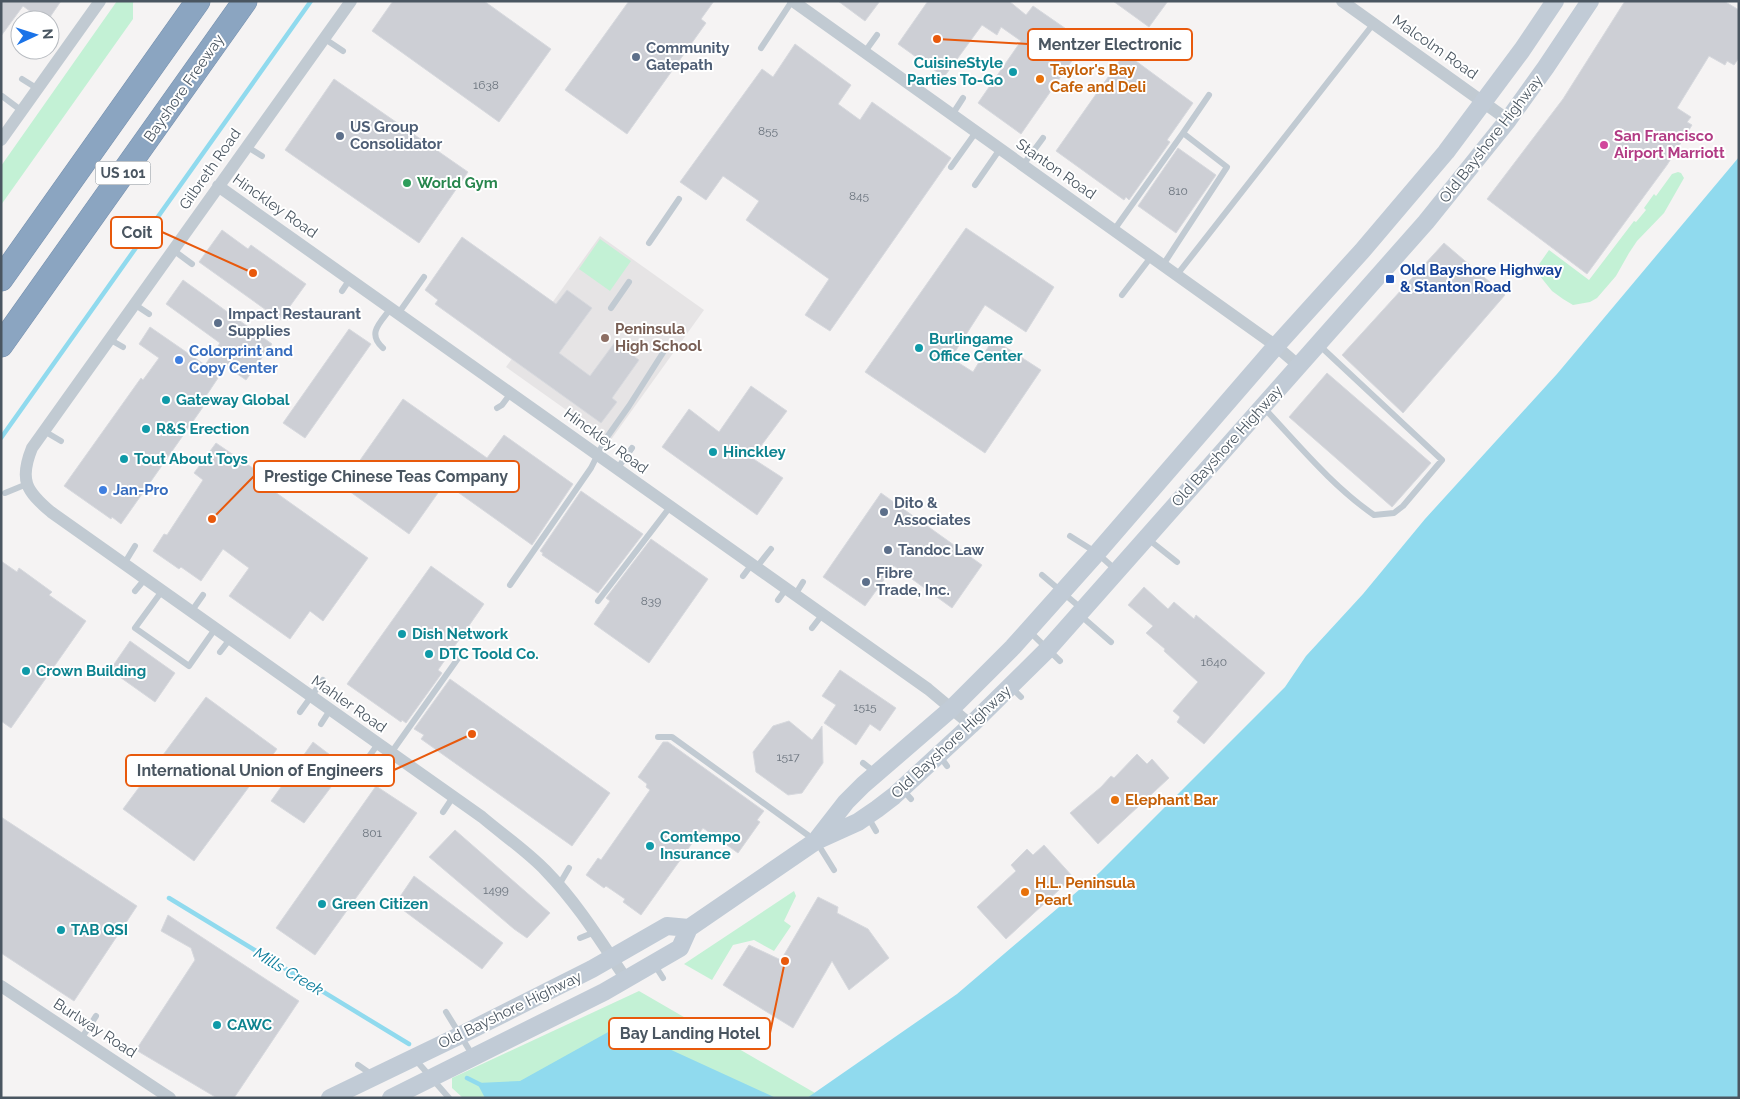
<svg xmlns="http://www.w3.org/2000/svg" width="1740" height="1099" viewBox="0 0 1740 1099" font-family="Raleway,sans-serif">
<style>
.education{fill:#e6e4e5}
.green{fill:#c3f1d5}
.water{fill:#90daee}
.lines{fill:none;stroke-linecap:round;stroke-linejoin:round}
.stream{stroke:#90daee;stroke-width:4.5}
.building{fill:#cdcfd5;stroke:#d7d9de}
.highway-casing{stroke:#7690ad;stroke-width:25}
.lane{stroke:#c1cad2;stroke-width:6}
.street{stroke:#c1cad2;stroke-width:12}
.secondary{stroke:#c1cbd6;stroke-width:18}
.highway{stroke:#8ba5c1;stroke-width:24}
.service-dot{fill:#5c6f8a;stroke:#fff;stroke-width:2}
.culture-dot{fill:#0f9aa8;stroke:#fff;stroke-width:2}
.food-dot{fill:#e8710a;stroke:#fff;stroke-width:2}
.hotel-dot{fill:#d1479c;stroke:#fff;stroke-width:2}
.leisure-dot{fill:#2e9e5b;stroke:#fff;stroke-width:2}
.transit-dot{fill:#1a4fb4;stroke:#fff;stroke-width:2}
.education-dot{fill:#8d6e63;stroke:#fff;stroke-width:2}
.shop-dot{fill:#3f7fe0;stroke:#fff;stroke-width:2}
.labels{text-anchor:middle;stroke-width:4;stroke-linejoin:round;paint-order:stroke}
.number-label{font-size:12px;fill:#6b747e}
.shield{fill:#fff;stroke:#808990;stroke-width:1}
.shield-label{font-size:14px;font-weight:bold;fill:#4a5661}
.street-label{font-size:15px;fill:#4a5661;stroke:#fff}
.service-label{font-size:15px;font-weight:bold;fill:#4e5e75;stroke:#fff;text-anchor:start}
.culture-label{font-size:15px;font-weight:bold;fill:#0d838f;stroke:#fff;text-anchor:start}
.food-label{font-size:15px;font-weight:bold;fill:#c56008;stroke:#fff;text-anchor:start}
.hotel-label{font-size:15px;font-weight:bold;fill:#b23c85;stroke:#fff;text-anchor:start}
.leisure-label{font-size:15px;font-weight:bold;fill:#27864d;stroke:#fff;text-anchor:start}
.transit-label{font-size:15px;font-weight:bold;fill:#164399;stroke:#fff;text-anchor:start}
.education-label{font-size:15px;font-weight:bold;fill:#785e54;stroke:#fff;text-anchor:start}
.shop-label{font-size:15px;font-weight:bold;fill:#366cbe;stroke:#fff;text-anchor:start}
.water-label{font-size:16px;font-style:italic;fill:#0c7c9b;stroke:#fff}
.leader{fill:none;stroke:#e8590c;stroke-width:2}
.callout-dot{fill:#e8590c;stroke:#fff;stroke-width:2}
.callout{fill:#fff;stroke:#e8590c;stroke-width:2}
.callout-label{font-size:16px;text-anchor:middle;font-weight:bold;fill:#4a5661}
</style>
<rect width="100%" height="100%" fill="#f5f3f3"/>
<path class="education" d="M600,236L704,310L610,441L506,367Z"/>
<path class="green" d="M117,1H134L133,3V19L1,205V166Z
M1678,172L1681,173L1684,178L1664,213L1637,241L1629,253L1616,276L1597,298L1590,302L1573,305L1563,299L1552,291L1535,270L1549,250L1589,280L1634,221L1636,222L1646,210L1644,208L1654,194L1656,196L1672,174Z
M600,239L631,261L610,291L579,269Z
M794,891L796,896L784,921L791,926L774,951L754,940L733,945L712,980L684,964Z
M639,991L815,1093L812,1098H463L452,1088V1078Z"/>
<path class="water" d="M1739,157V1098H807L957,994L1100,872L1285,687L1306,656L1363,594L1425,519L1557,374Z
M619,1026L776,1098H485L477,1083L520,1081Z"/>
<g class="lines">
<path class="stream" d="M1,438L311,1
M169,898L409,1044
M467,1078L481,1085"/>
</g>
<path class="building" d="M1,1H61L48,20H42L23,6L1,36Z
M393,1H484L551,49L499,122L372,31Z
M629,1H714L701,19L706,23L627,134L565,90Z
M838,1H880L865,21Z
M928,1H1009L1026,15L1033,6L1085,42L1021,134L978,103L1021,41L1001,27L997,35L982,25L944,77L898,44Z
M1113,1H1168L1149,27Z
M1625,1H1724L1739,10V58L1734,65L1727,61L1725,65L1709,56L1677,108L1691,117L1687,122L1692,125L1667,165L1587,274L1487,199L1563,99Z
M795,44L851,85L838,104L860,120L872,102L951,158L830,331L805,315L829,279L746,220L759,201L723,176L706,200L680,182L762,69L773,77Z
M1125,53L1193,103L1167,140L1170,142L1129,200L1126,197L1124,200L1056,151Z
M334,79L468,172L419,243L285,150Z
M1178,148L1216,175L1176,233L1138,206Z
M966,228L1054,287L1026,332L985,305L951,358L973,372L993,339L1041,370L985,453L865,372Z
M222,230L248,249L251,245L306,284L280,320L199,262Z
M462,237L556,304L567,290L592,308L559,353L590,376L615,342L639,360L612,398L617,402L601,423L435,304L438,300L425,290Z
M1444,243L1505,295L1403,413L1342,355Z
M183,280L272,344L246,380L226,366L200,405L203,407L121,524L112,517L111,519L64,486L141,378L143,380L159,358L139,344L150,327L205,365L220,343L166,304Z
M349,329L371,344L305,438L283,423Z
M1327,373L1431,463L1392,507L1289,417Z
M751,386L787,411L752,458L783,478L757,515L662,447L689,409L719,432Z
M403,399L487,458L504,435L573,484L532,545L445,483L409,534L342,486Z
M216,443L272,481L268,487L368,558L323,621L310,611L290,639L229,596L249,568L223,549L201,581L181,567L179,569L153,551L164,534L167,535L203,480L194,473Z
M581,491L643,534L598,593L542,555L543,553L540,551Z
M881,493L982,565L952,608L894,566L865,606L823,577Z
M651,539L708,579L649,663L594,624L610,601L606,598Z
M1,561L17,572L19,568L52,592L49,595L86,621L11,728L1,721Z
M431,566L484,604L438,670L442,673L406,723L402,720L401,722L347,684Z
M1144,587L1168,609L1174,602L1194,619L1196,615L1265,673L1204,744L1177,722L1180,717L1173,711L1198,682L1164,651L1165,649L1146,633L1153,626L1128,605Z
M130,641L175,673L155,702L110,670Z
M840,670L896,708L880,731L870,724L856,745L824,723L836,705L822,696Z
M450,679L610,793L572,846L421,739L424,735L414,729Z
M206,697L277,749L194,861L123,809Z
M789,721L812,740L822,726L823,763L802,793L788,795L756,772L753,752L773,726Z
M313,742L346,767L304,823L271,801Z
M663,742H668L764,811L757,820L760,822L738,853L703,828L641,915L623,902L625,899L606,886L604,888L586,875L598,858L601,860L650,790L646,787L647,784L638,777Z
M1137,754L1147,764L1152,759L1169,778L1098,844L1070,813L1101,787L1111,776L1114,778Z
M376,786L417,813L315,955L276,928Z
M1,817L137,906L74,1001L1,953Z
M455,830L550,913L527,938L514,929L429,857Z
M1044,845L1073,877L1006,939L977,907L1016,871L1011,865L1027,849L1033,855Z
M414,876L503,943L482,969L395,904Z
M818,897L838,907L837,913L868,929L889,958L849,990L832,961L793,1028L723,985L749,945L781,960Z
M168,915L299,1001L234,1098H217L136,1050L195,960L191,948L161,931Z"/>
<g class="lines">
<defs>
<path id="highway" d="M1,279L198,1
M1,345L245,1"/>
</defs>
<use href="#highway" class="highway-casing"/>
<path class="lane" d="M325,39L343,51
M761,48L792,1
M864,53L877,35
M22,79L38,89
M2,96L22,111
M952,115L963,98
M1183,133L1209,95
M246,146L262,156
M1023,165L1043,138
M951,167L976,132
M975,185L1000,149
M1114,230L1183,133L1227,167L1163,265
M649,243L679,199
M173,250L192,264
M1176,276L1374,23
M342,291L350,279
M1122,295L1151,257
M134,304L149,314
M611,308L629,282
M398,314L424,277
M109,339L123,347
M383,348C366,333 381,322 391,308
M1263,407C1299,445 1331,485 1374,515L1394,513L1403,506L1442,460L1319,345
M497,408L502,405L511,393
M44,431L61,441
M617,469L632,448
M5,493L27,484
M1070,536L1097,553L1117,571
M1148,539L1177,562
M124,564L135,546
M756,568L771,549
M1042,575L1082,609
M743,576L752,564
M510,585L591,468L605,440L629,406L666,348
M135,591L145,579
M162,591L135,628L189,666L215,629
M795,595L803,582
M778,600L786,589
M598,601L670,507
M191,612L203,595
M1080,615L1111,642
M812,628L822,615
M1029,631L1060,661
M220,652L230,639
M1011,687L1021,697
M300,712L323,680
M321,724L330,710
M658,737H672L816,841L834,870
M391,753L459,657
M370,755L378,744
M939,755L947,766
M863,763L876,773
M902,789L911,799
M443,812L453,797
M868,817L876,831
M559,885L569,868
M580,938L595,932
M654,964L663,978
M446,1012L473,1056
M81,1039L96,1016
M414,1058L449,1098
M358,1065L371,1074"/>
<path class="street" d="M351,1L32,448C19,480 26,491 51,512L482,817C503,835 527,851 546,871C578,904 601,942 626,979
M793,1L1276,346L1299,366
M1342,1L1508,120
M1,140L100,1
M218,186L928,689L971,725
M1,986L170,1098"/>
<path class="secondary" d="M818,838L846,802L863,785L951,709L1013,647L1097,553L1276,346L1362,251L1446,152L1522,50L1555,1
M330,1098L465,1033L592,969L667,926L689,928
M391,1098L604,992L680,948L689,928L816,841L858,822L877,809L894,796L971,725L1048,649L1426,222L1508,120L1546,67L1590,1"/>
<use href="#highway" class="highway"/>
</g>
<g class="service-dot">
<circle cx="636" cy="57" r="5"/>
<circle cx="340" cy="136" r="5"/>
<circle cx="218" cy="323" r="5"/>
<circle cx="884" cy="512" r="5"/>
<circle cx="888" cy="550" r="5"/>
<circle cx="866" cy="582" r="5"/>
</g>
<g class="culture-dot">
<circle cx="1013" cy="72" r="5"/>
<circle cx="919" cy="348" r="5"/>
<circle cx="166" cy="400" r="5"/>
<circle cx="146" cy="429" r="5"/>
<circle cx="713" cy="452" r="5"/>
<circle cx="124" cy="459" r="5"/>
<circle cx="402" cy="634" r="5"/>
<circle cx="429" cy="654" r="5"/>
<circle cx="26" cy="671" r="5"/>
<circle cx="650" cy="846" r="5"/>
<circle cx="322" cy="904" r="5"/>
<circle cx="61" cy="930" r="5"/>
<circle cx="217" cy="1025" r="5"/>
</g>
<g class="food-dot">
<circle cx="1040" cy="79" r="5"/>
<circle cx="1115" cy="800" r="5"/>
<circle cx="1025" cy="892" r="5"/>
</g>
<circle class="hotel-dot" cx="1604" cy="145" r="5"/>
<circle class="leisure-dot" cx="407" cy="183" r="5"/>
<rect class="transit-dot" x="1385" y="274" width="10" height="10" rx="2.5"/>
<circle class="education-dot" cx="605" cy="338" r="5"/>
<g class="shop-dot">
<circle cx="179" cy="360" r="5"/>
<circle cx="103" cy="490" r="5"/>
</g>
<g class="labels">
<g class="number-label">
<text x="486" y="89">1638</text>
<text x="768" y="135">855</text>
<text x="1178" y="195">810</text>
<text x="859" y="200">845</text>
<text x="651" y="605">839</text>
<text x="1214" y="666">1640</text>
<text x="865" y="711">1515</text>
<text x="788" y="761">1517</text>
<text x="372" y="837">801</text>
<text x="496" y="894">1499</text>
</g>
<rect class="shield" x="95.5" y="161.5" width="55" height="23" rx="4"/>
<g class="shield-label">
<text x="123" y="178">US 101</text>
</g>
<g class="street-label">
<text transform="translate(1435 47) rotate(35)" y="5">Malcolm Road</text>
<text transform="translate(184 88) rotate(-55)" y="5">Bayshore Freeway</text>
<text transform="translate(1491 139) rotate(-52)" y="5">Old Bayshore Highway</text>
<text transform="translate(210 169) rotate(-55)" y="5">Gilbreth Road</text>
<text transform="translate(1056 169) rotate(35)" y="5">Stanton Road</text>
<text transform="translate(275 206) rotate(35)" y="5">Hinckley Road</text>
<text transform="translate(606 441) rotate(36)" y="5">Hinckley Road</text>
<text transform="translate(1227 446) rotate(-48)" y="5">Old Bayshore Highway</text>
<text transform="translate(349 704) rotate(35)" y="5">Mahler Road</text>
<text transform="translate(951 742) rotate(-43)" y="5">Old Bayshore Highway</text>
<text transform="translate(510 1010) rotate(-26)" y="5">Old Bayshore Highway</text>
<text transform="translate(95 1028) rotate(33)" y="5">Burlway Road</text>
</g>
<g class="service-label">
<text x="646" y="53">Community<tspan x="646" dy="17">Gatepath</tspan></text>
<text x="350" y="132">US Group<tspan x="350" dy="17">Consolidator</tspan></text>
<text x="228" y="319">Impact Restaurant<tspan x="228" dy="17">Supplies</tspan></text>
<text x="894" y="508">Dito &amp;<tspan x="894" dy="17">Associates</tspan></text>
<text x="898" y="555">Tandoc Law</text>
<text x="876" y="578">Fibre<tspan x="876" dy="17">Trade, Inc.</tspan></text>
</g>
<g class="culture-label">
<text x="1003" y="68" text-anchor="end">CuisineStyle<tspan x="1003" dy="17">Parties To-Go</tspan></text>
<text x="929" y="344">Burlingame<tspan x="929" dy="17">Office Center</tspan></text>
<text x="176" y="405">Gateway Global</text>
<text x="156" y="434">R&amp;S Erection</text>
<text x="723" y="457">Hinckley</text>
<text x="134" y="464">Tout About Toys</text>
<text x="412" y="639">Dish Network</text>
<text x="439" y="659">DTC Toold Co.</text>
<text x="36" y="676">Crown Building</text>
<text x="660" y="842">Comtempo<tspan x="660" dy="17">Insurance</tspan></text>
<text x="332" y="909">Green Citizen</text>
<text x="71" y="935">TAB QSI</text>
<text x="227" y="1030">CAWC</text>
</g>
<g class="food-label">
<text x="1050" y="75">Taylor's Bay<tspan x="1050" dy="17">Cafe and Deli</tspan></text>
<text x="1125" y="805">Elephant Bar</text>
<text x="1035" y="888">H.L. Peninsula<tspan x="1035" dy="17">Pearl</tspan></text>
</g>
<g class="hotel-label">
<text x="1614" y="141">San Francisco<tspan x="1614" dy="17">Airport Marriott</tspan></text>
</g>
<g class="leisure-label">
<text x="417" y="188">World Gym</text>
</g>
<g class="transit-label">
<text x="1400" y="275">Old Bayshore Highway<tspan x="1400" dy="17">&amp; Stanton Road</tspan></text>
</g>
<g class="education-label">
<text x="615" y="334">Peninsula<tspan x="615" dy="17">High School</tspan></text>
</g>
<g class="shop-label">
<text x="189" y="356">Colorprint and<tspan x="189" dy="17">Copy Center</tspan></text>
<text x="113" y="495">Jan-Pro</text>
</g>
<g class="water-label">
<text transform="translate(289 971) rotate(31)" y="6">Mills Creek</text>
</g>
</g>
<path class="leader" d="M937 39L1028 44M253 273L162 232M212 519L254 476M472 734L394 770M785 961L770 1033"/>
<g class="callout-dot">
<circle cx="937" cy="39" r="5"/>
<circle cx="253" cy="273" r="5"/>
<circle cx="212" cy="519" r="5"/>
<circle cx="472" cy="734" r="5"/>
<circle cx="785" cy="961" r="5"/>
</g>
<g class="callout">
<rect x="1028" y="29" width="164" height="31" rx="5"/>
<rect x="111" y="217" width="51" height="31" rx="5"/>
<rect x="254" y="461" width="265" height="31" rx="5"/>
<rect x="126" y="755" width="268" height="31" rx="5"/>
<rect x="609" y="1018" width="161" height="31" rx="5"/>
</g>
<g class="callout-label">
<text x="1110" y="50">Mentzer Electronic</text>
<text x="137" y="238">Coit</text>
<text x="386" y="482">Prestige Chinese Teas Company</text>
<text x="260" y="776">International Union of Engineers</text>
<text x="690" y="1039">Bay Landing Hotel</text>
</g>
<rect width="1740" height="1099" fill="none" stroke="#4a5661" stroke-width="5"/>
<g transform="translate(35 35) rotate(86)"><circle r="24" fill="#ffffff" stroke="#b7bbc0"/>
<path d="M0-4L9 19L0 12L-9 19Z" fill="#1a73e8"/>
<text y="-8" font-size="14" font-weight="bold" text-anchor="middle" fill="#4a5661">N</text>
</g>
</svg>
